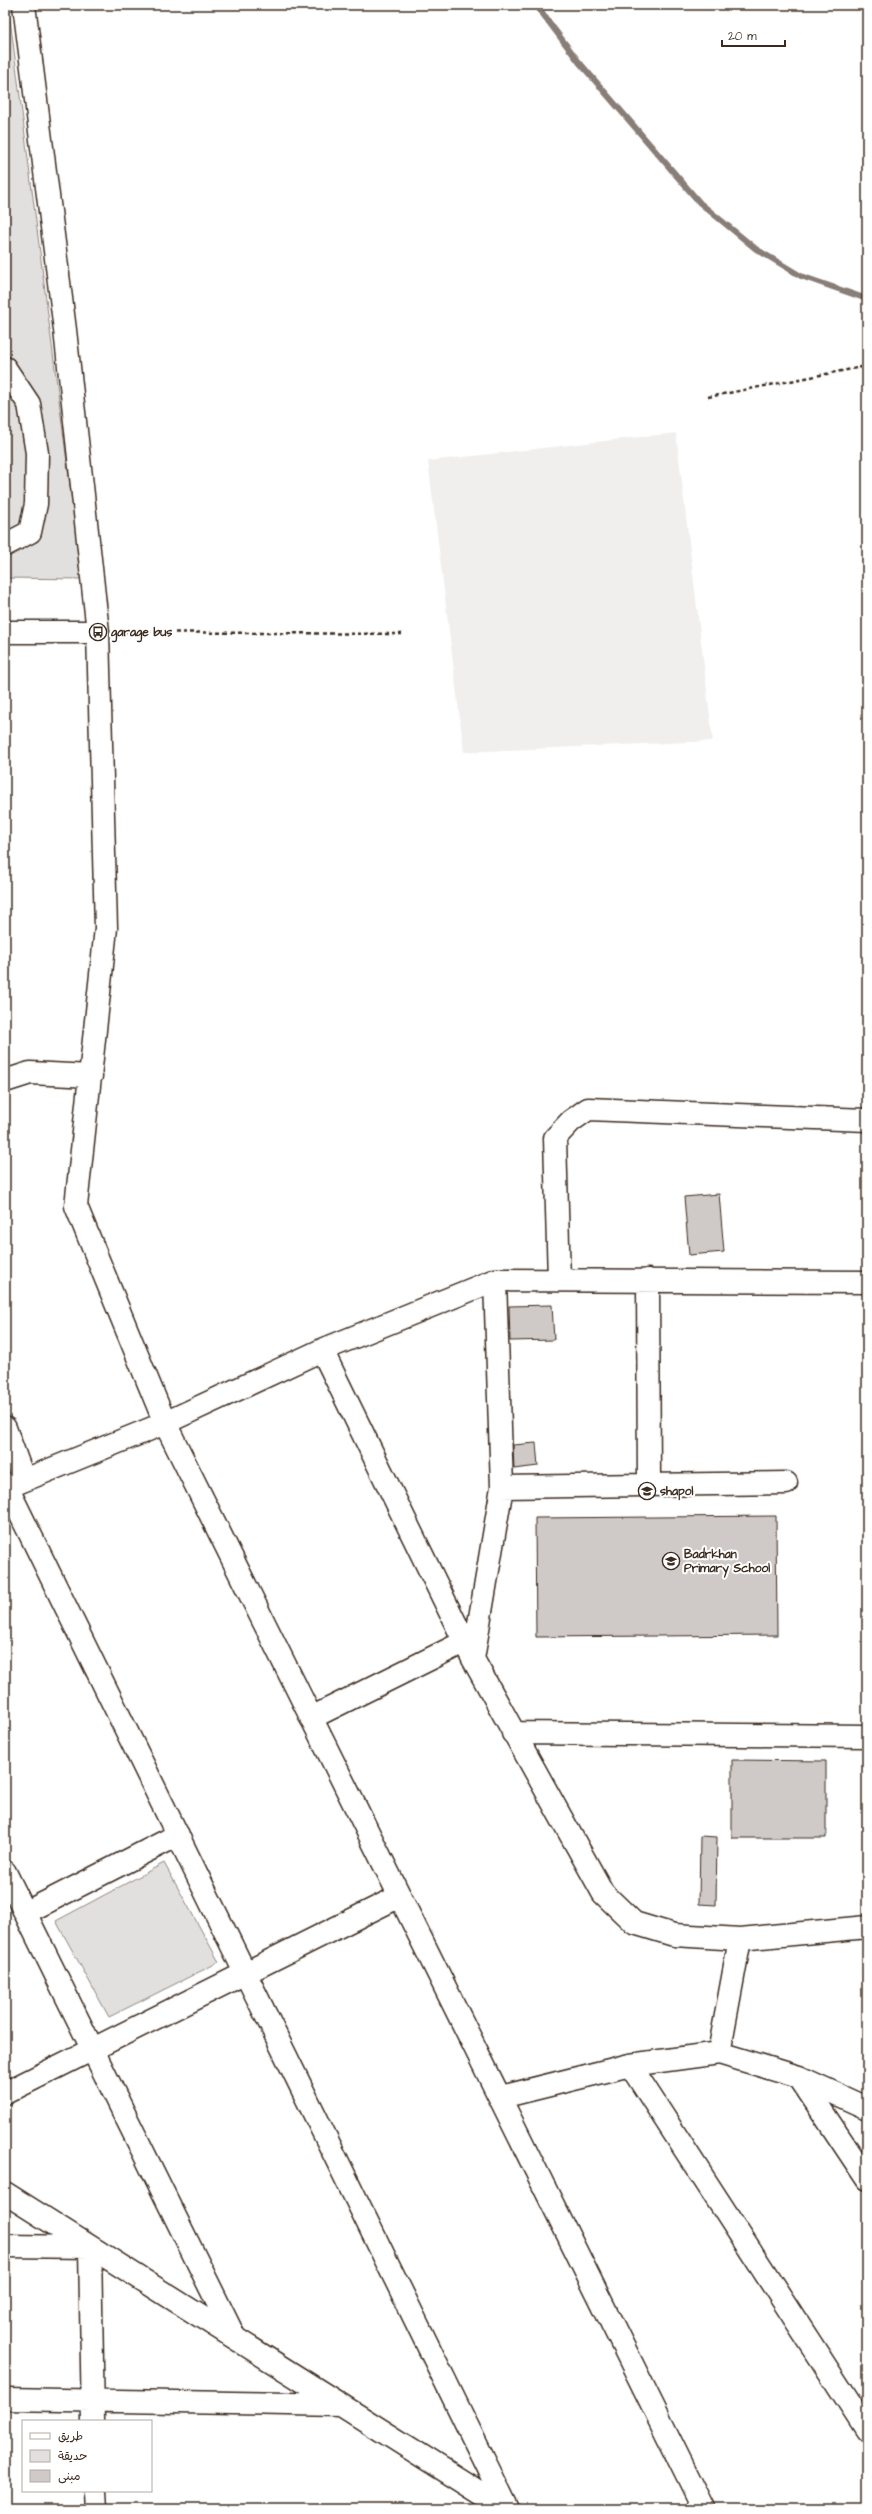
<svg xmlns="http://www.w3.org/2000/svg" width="872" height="2514" viewBox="0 0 872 2514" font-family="'Architects Daughter','Playpen Sans Arabic',sans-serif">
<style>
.built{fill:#f1efee}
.green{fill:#e2e0de;stroke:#8e857e}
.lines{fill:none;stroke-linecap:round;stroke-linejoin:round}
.stream{stroke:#887e77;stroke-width:6}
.building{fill:#cfcac7;stroke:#3b2a1e}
.minor-casing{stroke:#3b2a1e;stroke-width:25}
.path{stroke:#3b2a1e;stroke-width:2.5;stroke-dasharray:4 3;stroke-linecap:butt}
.minor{stroke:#fff;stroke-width:22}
.labels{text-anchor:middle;stroke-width:4;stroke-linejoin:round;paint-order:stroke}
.poi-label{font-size:12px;font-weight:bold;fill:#3b2a1e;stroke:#fff;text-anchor:start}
</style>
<rect width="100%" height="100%" fill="#fff"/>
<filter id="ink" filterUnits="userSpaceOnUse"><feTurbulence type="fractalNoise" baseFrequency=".025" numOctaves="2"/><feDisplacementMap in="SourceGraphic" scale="8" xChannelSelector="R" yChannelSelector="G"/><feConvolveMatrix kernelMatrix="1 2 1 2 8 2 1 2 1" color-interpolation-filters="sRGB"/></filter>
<g filter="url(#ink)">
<path class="built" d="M676,433L713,741L464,752L428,461Z"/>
<path class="green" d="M5,10L9,11L82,579L5,578Z
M164,1863L219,1962L109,2017L56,1921Z"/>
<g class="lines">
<path class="stream" d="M536,5L579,62L700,203L756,249L801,276L867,299"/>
</g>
<path class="building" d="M719,1194L724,1252L689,1255L684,1197Z
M552,1305L554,1340L510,1341L509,1306Z
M536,1443L538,1466L514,1469L513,1445Z
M776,1516L777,1635L536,1637L535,1518Z
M732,1760L826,1761V1838H732Z
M700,1836L717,1837L716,1905L699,1904Z"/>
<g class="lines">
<defs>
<path id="minor" d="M24,5L65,330L98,632L106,928L76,1206L165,1423L704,2509
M5,368L29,404L37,453L36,504L30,532L5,545
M5,632H98
M5,1081L30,1073L91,1076
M559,1280L555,1138L571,1121L588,1109L867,1120
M648,1280L649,1485
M322,1350L473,1659L603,1893L634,1923L674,1935L740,1939L867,1927
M5,1428L24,1480
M7,1487L508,2509
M502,1487L786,1483
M5,1488L165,1423L322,1350L495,1280L867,1282
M473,1659L502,1487L495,1280
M311,1718L464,1642
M513,1733L867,1736
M5,1872L235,2338
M25,1913L178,1835
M719,2053L740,1939
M630,2065L867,2430
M799,2077L867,2179
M5,2093L400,1896
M501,2097L630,2065L719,2053L799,2077L867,2108
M5,2193L506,2509
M5,2246L90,2247L93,2421
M5,2399L341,2405
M95,2491L96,2509"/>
</defs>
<use href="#minor" class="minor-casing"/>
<path class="path" d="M708,397L867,366
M119,632L402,634"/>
<use href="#minor" class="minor"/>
</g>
</g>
<defs>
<symbol id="bus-ring" viewBox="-11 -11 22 22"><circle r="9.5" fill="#fff" stroke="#3b2a1e" stroke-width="1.5"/><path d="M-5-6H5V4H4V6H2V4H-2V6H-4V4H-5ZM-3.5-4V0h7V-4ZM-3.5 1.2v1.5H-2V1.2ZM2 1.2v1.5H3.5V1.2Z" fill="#3b2a1e"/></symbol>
<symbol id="school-ring" viewBox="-11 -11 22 22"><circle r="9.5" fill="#fff" stroke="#3b2a1e" stroke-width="1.5"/><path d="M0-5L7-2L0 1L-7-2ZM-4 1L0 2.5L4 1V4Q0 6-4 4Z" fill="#3b2a1e"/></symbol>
</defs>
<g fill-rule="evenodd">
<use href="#bus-ring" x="88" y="622" width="20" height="20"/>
<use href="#school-ring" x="637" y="1481" width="20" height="20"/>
<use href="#school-ring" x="661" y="1551" width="20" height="20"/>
</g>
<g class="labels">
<g class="poi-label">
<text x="111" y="636">garage bus</text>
<text x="660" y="1495">shapol</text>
<text x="684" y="1558">Badrkhan<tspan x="684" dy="14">Primary School</tspan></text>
</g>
</g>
<rect width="872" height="2514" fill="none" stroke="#fff" stroke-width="20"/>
<rect x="10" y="10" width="852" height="2494" fill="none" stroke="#3b2a1e" stroke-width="1.5" filter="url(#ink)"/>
<rect x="22" y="2420" width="130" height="72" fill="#ffffff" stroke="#b1aaa5"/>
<rect x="30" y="2433" width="20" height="6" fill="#ffffff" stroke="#b1aaa5"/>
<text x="58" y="2440" font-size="12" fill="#3b2a1e">طريق</text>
<rect x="30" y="2450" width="20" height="12" fill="#e2e0de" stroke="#b1aaa5"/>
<text x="58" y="2460" font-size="12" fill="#3b2a1e">حديقة</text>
<rect x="30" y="2470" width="20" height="12" fill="#cfcac7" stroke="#b1aaa5"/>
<text x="58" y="2480" font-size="12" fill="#3b2a1e">مبنى</text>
<path d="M722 40v6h63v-6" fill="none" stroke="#3b2a1e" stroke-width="2"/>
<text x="728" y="40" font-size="12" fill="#3b2a1e" stroke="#ffffff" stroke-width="3" paint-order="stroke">20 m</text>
</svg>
